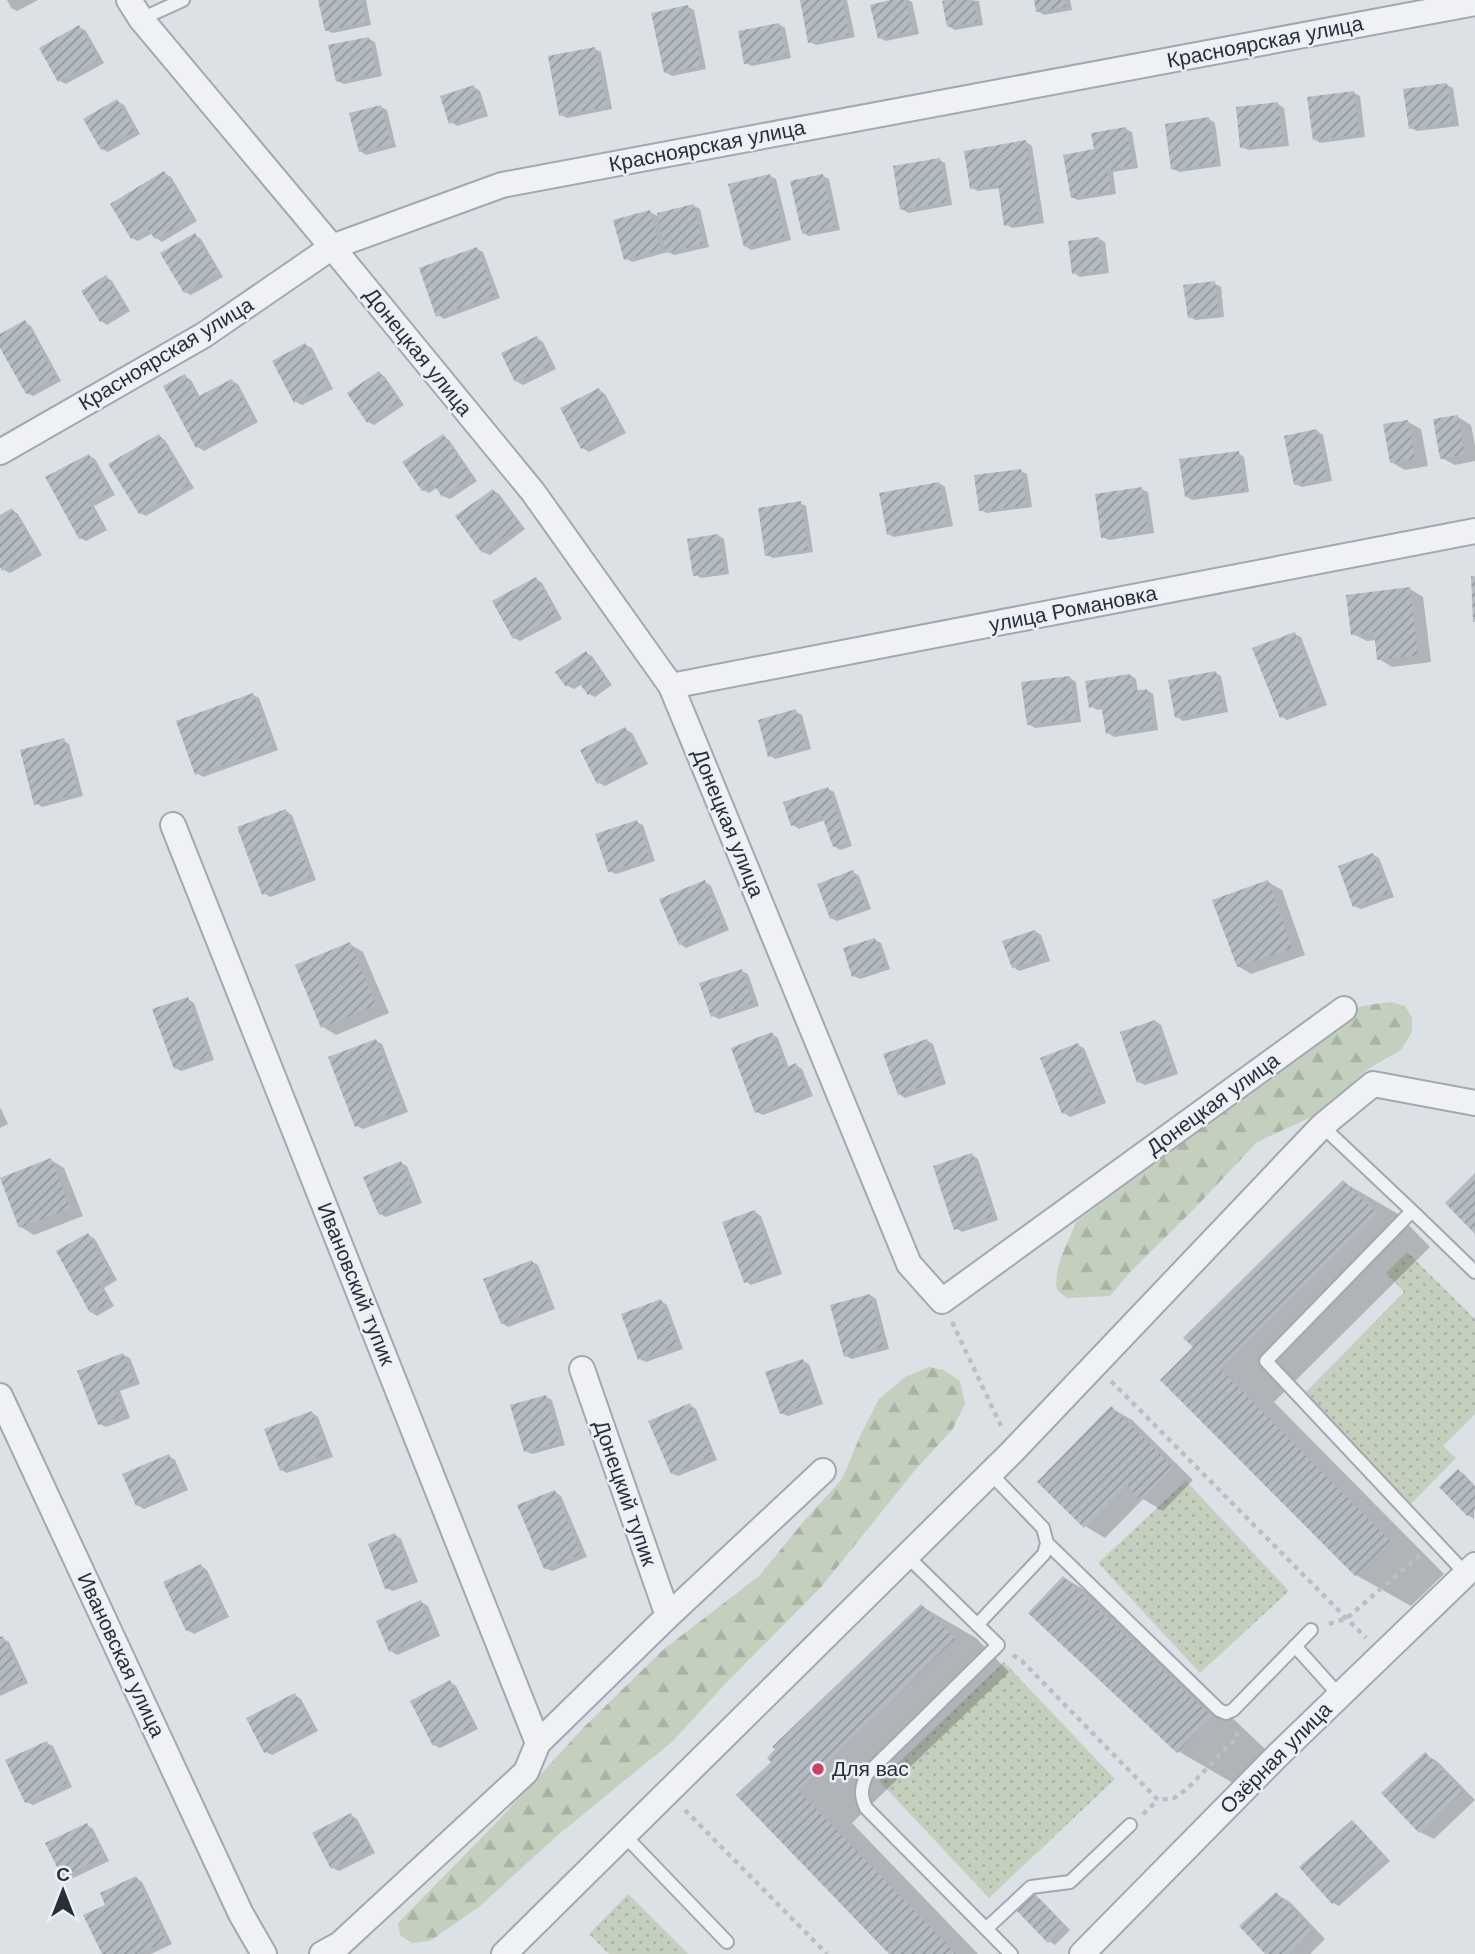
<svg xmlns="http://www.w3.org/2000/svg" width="1475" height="1954" viewBox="0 0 1475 1954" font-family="Arial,sans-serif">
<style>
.green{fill:url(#green-dots)}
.forest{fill:url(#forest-firs)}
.shadow{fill:#0003}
.building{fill:url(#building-hatch)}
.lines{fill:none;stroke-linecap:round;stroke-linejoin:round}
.lane-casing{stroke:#a2a8b0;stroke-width:16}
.street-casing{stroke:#a2a8b0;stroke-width:28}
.path{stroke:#bbbfc5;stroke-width:4.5;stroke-dasharray:5 5;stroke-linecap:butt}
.lane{stroke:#eff1f5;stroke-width:12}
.street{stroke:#eff1f5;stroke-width:24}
.poi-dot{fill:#cd4060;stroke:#ecf0f4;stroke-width:2.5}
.labels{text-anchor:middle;stroke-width:5;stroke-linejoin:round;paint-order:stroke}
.street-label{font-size:21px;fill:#26303d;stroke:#ecf0f4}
.poi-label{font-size:21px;fill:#26303d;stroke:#ecf0f4;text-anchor:start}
</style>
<defs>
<pattern id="green-dots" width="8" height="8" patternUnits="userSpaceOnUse" patternTransform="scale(1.75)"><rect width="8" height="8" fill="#c4d0be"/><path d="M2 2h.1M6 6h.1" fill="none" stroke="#a8b3a4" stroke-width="1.8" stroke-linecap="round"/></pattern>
<pattern id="forest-firs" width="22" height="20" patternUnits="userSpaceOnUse" patternTransform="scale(1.75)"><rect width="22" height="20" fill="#c4d0be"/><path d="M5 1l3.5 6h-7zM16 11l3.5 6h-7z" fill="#a8b3a4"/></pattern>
<pattern id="building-hatch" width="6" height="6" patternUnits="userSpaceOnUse" patternTransform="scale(1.75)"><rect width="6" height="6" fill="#b4bbc3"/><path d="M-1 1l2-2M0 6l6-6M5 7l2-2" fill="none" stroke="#9298a0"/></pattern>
</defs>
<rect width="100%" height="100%" fill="#dce1e6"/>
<path class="green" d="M1407,1252L1475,1319V1414L1443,1446L1456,1458L1411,1504L1302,1396L1404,1292L1386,1273Z
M1186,1481L1289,1591L1200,1673L1098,1563Z
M1004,1662L1115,1779L989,1898L879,1781Z
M628,1894L688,1954H609L589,1934Z"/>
<path class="forest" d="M1391,1002L1405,1006L1412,1018V1032L1401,1050L1368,1069L1320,1113L1257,1142L1195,1208L1132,1270L1110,1296L1067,1298L1057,1290C1053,1266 1068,1244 1076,1222L1361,1006Z
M929,1367L944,1370L960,1381L965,1404L952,1430L916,1469L822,1586L727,1682L673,1741L559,1834L480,1906L430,1941L412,1943L400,1935L398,1923L498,1821L584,1727L664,1649L759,1576L804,1521L842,1479L861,1434L879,1399L905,1377Z"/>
<path class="shadow" d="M7,0H38L17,11L11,8Z
M320,0H366L371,25L333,33L326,30Z
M809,0H847L855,37L816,45L810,42Z
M898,0H908L912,2L919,34L886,41L880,38Z
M958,0L979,1L983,25L955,30L948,26Z
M1036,0H1070L1072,10L1044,15L1038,11Z
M688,7L694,10L706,69L672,76L665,72Z
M779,24L785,28L791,58L752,66L746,63Z
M79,27L86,31L104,63L66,84L60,81Z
M369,39L375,42L382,76L344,84L338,81Z
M595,49L601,52L612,109L567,118L561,115Z
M1447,85L1453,88L1459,126L1417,131L1411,128Z
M474,87L480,91L488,116L457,126L451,122Z
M1354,93L1360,96L1365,137L1320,143L1314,139Z
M117,101L124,105L140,134L108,152L102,149Z
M1278,104L1284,108L1289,146L1248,150L1242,147Z
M381,107L387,110L396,147L366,155L360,151Z
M1209,119L1215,123L1221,166L1179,172L1173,168Z
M1126,129L1132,132L1138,168L1113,172L1116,194L1078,200L1072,197L1096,151Z
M1026,142L1032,146L1044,223L1012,228L1006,224L1000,188L978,191L972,188Z
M939,160L945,163L952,205L908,213L902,209Z
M164,173L171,177L197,221L162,242L156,238L153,233L138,241L132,238Z
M770,176L776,179L791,240L751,250L745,246Z
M823,176L829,179L840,230L809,236L803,233Z
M694,206L700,209L709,247L674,255L668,252L632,262L625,258L650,212L659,217Z
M195,235L201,239L223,277L191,295L185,292Z
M1099,239L1105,242L1109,273L1080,277L1074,273Z
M477,249L483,252L500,298L444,319L438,315Z
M106,277L112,281L130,311L107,325L101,321Z
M1214,283L1221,287L1224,317L1196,320L1189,317Z
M24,322L31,326L61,381L33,396L27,393L0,344V336Z
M537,338L543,342L556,369L523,385L516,381Z
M305,345L312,348L333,389L302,405L296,402Z
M379,373L385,377L404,405L374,425L368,422Z
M185,376L191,380L200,397L232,381L238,384L258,422L204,451L198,447Z
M599,390L605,394L626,433L589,452L583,448Z
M1458,417L1471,425L1475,445V461L1455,465L1442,458Z
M1408,422L1421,429L1428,466L1405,470L1391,462Z
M1317,431L1323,435L1332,481L1302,487L1295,484Z
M159,436L165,440L194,488L146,516L140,513Z
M443,436L449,440L477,481L450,499L443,496L438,487L429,493L423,490Z
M1238,453L1244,457L1249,492L1192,500L1186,496Z
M89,456L95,459L115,495L94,506L107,530L86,541L80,538Z
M1021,471L1027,474L1032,507L987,513L981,510Z
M939,483L945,487L953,526L894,537L888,534Z
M1141,489L1148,492L1154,533L1109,540L1103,537Z
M493,491L499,494L525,529L490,555L483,552Z
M800,503L806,506L813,552L773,558L767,555Z
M12,510L18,514L42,555L10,573L4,570L0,564V517Z
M717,535L724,539L729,574L701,578L695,574Z
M536,579L542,583L562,619L520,641L514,638Z
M1410,589L1423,597L1431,662L1392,667L1379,659L1376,640L1367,641L1353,634Z
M1294,634L1301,637L1327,705L1287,720L1281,716Z
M586,653L592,656L612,685L595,697L589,694L582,684L574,689L568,686Z
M1215,673L1221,676L1228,712L1183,721L1177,717Z
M1130,675L1136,679L1138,692L1146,690L1153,694L1158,730L1114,737L1108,733L1104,709L1097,710L1091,706Z
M1070,678L1076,682L1081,722L1035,728L1029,724Z
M253,695L259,698L278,750L203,777L197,773Z
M795,711L802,715L811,749L775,759L769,755Z
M625,729L632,733L648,764L605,786L599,783Z
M63,740L69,744L83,796L42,807L36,803Z
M828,789L834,792L852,846L840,850L834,846L825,820L799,829L793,825Z
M286,811L292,815L316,880L270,897L264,893Z
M636,822L643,825L655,861L616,874L609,871Z
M1373,855L1379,858L1394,897L1361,909L1354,906Z
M853,872L859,876L871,909L837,921L831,918Z
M705,882L711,886L729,930L686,948L680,944Z
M1268,882L1282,890L1305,955L1251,974L1238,966Z
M1035,931L1041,935L1050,961L1019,971L1013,967Z
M875,940L881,943L890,969L860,979L854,976Z
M350,944L363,952L389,1013L336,1035L323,1027Z
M741,971L748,974L759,1006L719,1019L713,1016Z
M188,999L194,1003L214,1060L181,1071L175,1068Z
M1155,1021L1161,1025L1178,1074L1145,1085L1139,1082Z
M772,1034L778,1038L789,1068L796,1065L802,1069L813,1096L763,1115L757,1112Z
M926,1040L933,1044L946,1084L905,1098L899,1094Z
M376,1041L382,1044L408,1112L363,1129L357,1126Z
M1078,1045L1084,1048L1106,1103L1070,1117L1064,1113Z
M0,1107L8,1124L0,1128Z
M972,1155L978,1159L998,1220L962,1232L956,1228Z
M51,1160L64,1168L83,1216L34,1235L21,1227Z
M401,1163L407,1166L422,1203L386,1217L380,1214Z
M1343,1182L1398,1214L1430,1247L1274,1402L1444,1574L1411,1606L1356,1575L1195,1347Z
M755,1212L761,1216L782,1274L751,1285L745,1281Z
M88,1235L95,1239L117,1280L104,1288L114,1306L97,1316L91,1312Z
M532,1262L538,1265L555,1309L508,1327L502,1323Z
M870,1295L876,1299L889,1349L852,1359L846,1356Z
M661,1301L667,1305L683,1349L646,1362L640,1359Z
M123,1355L130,1358L140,1384L120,1391L130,1418L106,1427L100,1424Z
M803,1361L809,1364L823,1404L788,1416L781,1413Z
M546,1397L552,1400L565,1445L532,1454L525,1451Z
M690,1405L696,1409L717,1460L678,1476L672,1473Z
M1111,1408L1132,1420L1193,1480L1163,1511L1143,1499L1105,1538L1085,1526Z
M312,1413L318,1417L333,1457L287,1473L281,1470Z
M169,1456L175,1460L188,1490L144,1509L137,1505Z
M1458,1471L1464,1474L1475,1486L1474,1519L1468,1515L1441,1487Z
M555,1492L561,1496L587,1557L552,1571L545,1568Z
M395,1535L401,1539L418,1582L393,1591L386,1588Z
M201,1566L207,1570L229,1617L194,1634L187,1630Z
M1064,1578L1119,1610L1265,1749L1233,1783L1178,1751Z
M421,1602L428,1606L440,1636L397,1655L391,1651Z
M921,1606L976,1638L1009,1672L852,1823L978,1954H892L773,1762Z
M2,1638L9,1642L28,1683L0,1696V1639Z
M450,1682L456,1686L478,1729L440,1748L434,1745Z
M295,1695L301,1699L318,1731L272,1755L266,1752Z
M47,1743L53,1746L72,1787L33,1805L26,1802Z
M1425,1754L1438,1762L1475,1800L1434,1839L1420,1832Z
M351,1815L357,1819L375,1853L339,1871L333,1868Z
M1352,1822L1358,1826L1390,1861L1339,1906L1333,1903Z
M87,1825L93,1829L109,1861L69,1880L63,1876Z
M136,1878L142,1882L172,1944L151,1954H103L108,1906Z
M1276,1894L1290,1902L1325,1939L1310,1954H1268Z
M1035,1896L1041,1900L1070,1930L1055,1945L1049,1941Z"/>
<path class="building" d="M318,0H361L366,22L325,31Z
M800,0H842L849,35L808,43Z
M890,0H906L913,31L878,39L870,5Z
M948,0H974L978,22L947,27L942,1Z
M1034,0H1065L1066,7L1036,12Z
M688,5L701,66L664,73L651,13Z
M779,23L786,55L744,64L738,31Z
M79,25L99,59L58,82L39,48Z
M369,37L377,73L336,82L328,45Z
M595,47L607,106L559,116L548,56Z
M1447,83L1453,123L1409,129L1403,89Z
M474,85L483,113L449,124L440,96Z
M1354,91L1360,134L1313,140L1307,97Z
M117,99L135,131L101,150L83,119Z
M1278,102L1283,143L1240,148L1236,107Z
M381,105L391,144L359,152L349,113Z
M1209,117L1216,163L1171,170L1165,124Z
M1126,127L1133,165L1107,170L1111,191L1071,198L1063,155L1094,149L1091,133Z
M1026,140L1039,220L1004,226L998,185L970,189L964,151Z
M940,158L947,202L900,210L893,166Z
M164,171L192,217L155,239L148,229L131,239L110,204Z
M770,174L785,237L744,247L728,184Z
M823,174L835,227L802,234L790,181Z
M694,204L703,244L666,253L657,213Z
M650,210L661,249L624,260L613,220Z
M195,233L218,273L184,293L160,253Z
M1099,237L1103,270L1072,274L1068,241Z
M477,247L495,295L436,317L419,268Z
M106,275L125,307L100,322L81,291Z
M1215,281L1219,314L1188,318L1183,285Z
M25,320L56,377L26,394L0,348V334Z
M537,336L551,366L515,382L501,353Z
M305,343L328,385L294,403L272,361Z
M379,371L399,401L367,423L347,393Z
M185,374L197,397L232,379L253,419L196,448L163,386Z
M599,388L621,429L581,449L560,408Z
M1458,415L1465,454L1440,459L1433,419Z
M1408,420L1415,459L1390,463L1383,424Z
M1317,429L1327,478L1294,485L1284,436Z
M159,434L189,485L139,514L108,464Z
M443,434L472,477L442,497L433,483L422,491L402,462Z
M1239,451L1244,490L1185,497L1179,459Z
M89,454L109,492L89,502L102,527L79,539L45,477Z
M1021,469L1026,505L979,511L974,475Z
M939,482L947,523L887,535L879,493Z
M1142,487L1148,531L1101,538L1095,494Z
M493,489L520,525L482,553L455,516Z
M801,501L808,550L765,556L758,508Z
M12,508L37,551L2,571L0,567V515Z
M718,534L724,571L693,576L687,539Z
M1471,576H1475V622H1473Z
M536,577L557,615L513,639L492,601Z
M1410,587L1418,655L1377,660L1374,632L1351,635L1346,595Z
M1295,632L1322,701L1280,718L1252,648Z
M586,651L607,681L588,695L577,680L566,687L555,672Z
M1216,671L1223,709L1175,718L1168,680Z
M1130,674L1133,691L1147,689L1153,727L1106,734L1101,705L1089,708L1085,681Z
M1070,676L1076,719L1027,725L1021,682Z
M253,693L273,746L195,775L176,721Z
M796,709L806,746L768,757L758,720Z
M625,727L643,760L597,784L580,750Z
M64,738L78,793L34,805L20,750Z
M828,787L847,843L833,847L822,816L791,826L783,802Z
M286,809L311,877L262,895L237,827Z
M637,820L650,858L608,872L595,834Z
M1373,853L1389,893L1353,907L1338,866Z
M853,870L866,906L830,919L817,884Z
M705,880L724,927L679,945L659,899Z
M1268,880L1292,948L1237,967L1212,900Z
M1035,930L1044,958L1012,968L1002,941Z
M875,938L885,966L852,977L843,948Z
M350,942L376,1005L321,1028L295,965Z
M742,969L753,1003L711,1017L699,983Z
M188,997L209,1057L174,1069L152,1009Z
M1155,1020L1173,1071L1137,1083L1120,1032Z
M772,1032L785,1068L796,1063L807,1093L755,1113L731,1048Z
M376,1039L403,1109L355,1127L328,1057Z
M927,1039L941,1080L898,1095L883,1054Z
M1078,1043L1100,1099L1062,1114L1040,1058Z
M972,1153L993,1216L954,1230L933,1166Z
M51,1158L70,1208L19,1228L0,1178Z
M401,1161L417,1199L379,1215L363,1177Z
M1475,1173V1234L1445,1203Z
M1343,1180L1377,1214L1220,1369L1390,1541L1355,1576L1160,1380L1193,1347L1183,1338Z
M755,1210L776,1271L744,1283L722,1222Z
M88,1233L112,1277L99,1284L109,1303L90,1313L56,1251Z
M532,1260L550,1306L501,1324L483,1279Z
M870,1294L884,1346L844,1357L830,1305Z
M661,1299L678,1345L638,1360L621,1314Z
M123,1353L135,1381L114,1388L125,1415L98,1425L77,1371Z
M803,1359L818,1401L780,1414L765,1372Z
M546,1395L560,1442L524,1452L510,1405Z
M690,1403L712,1456L671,1474L648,1421Z
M1111,1406L1173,1467L1141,1500L1126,1485L1084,1528L1037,1482Z
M312,1411L328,1453L280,1471L264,1429Z
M169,1454L183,1487L136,1506L122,1474Z
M1458,1469L1475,1487V1509L1467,1516L1439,1487Z
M555,1490L581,1554L544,1569L517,1505Z
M395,1533L412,1578L385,1589L368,1544Z
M201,1564L224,1614L186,1631L163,1582Z
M1063,1576L1211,1716L1177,1753L1028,1613Z
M421,1600L435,1633L389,1652L376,1621Z
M921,1604L955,1639L798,1790L956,1954H889L736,1795L771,1762L767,1758L775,1749L772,1747Z
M3,1636L23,1680L0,1690V1637Z
M450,1680L473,1726L433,1746L410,1701Z
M295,1693L313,1728L264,1753L246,1718Z
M47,1741L67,1783L25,1803L5,1760Z
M1425,1752L1463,1792L1419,1833L1381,1793Z
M351,1813L370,1849L331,1869L312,1833Z
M1352,1820L1385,1857L1332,1904L1299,1867Z
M87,1823L104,1857L62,1877L45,1843Z
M136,1876L166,1941L138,1954H102L83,1915L105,1905L100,1893Z
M1276,1892L1313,1931L1289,1954H1265L1239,1926Z
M1035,1894L1065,1926L1048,1943L1017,1911Z"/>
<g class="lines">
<defs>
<path id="lane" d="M141,19L183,0
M1322,1126L1412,1211
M1047,1543L1219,1710L1226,1713L1233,1710L1311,1630
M907,1556L998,1645L867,1774C861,1787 860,1795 866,1808L1011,1954
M1466,1574L1266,1361L1412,1211L1475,1272
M977,1625L1044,1554L1047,1543L1043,1528L991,1474
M1295,1646L1339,1695
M625,1836L727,1942
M987,1928L1031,1887L1070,1882L1130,1825"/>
<path id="street" d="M129,0L141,19L332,247L533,492L671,686L909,1264L942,1301L1344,1009
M0,452L204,335L332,247L502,185L1475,3
M671,686L1475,531
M173,825L538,1743
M582,1369L668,1616
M0,1396L241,1914L264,1954
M322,1954L340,1944L526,1772L538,1743L668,1616L823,1471
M504,1954L1013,1451L1322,1126L1373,1084L1475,1103
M1082,1954L1278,1755L1475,1565"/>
</defs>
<use href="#lane" class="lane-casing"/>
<use href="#street" class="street-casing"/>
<path class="path" d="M952,1322L1002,1428
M1111,1381L1366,1638
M1329,1624L1347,1618L1421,1554
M1013,1655L1022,1661L1158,1800L1174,1798L1187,1789L1237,1737V1729
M685,1810L827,1954
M1143,1814L1158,1800"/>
<use href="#lane" class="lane"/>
<use href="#street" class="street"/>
</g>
<circle class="poi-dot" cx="818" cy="1769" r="7"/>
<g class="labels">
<g class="street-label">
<text transform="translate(1265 42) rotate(-11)" y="7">Красноярская улица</text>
<text transform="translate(707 146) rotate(-11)" y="7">Красноярская улица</text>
<text transform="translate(418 352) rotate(51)" y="7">Донецкая улица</text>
<text transform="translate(166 354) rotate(-31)" y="7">Красноярская улица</text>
<text transform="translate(1073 609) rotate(-11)" y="7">улица Романовка</text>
<text transform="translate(728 823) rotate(68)" y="7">Донецкая улица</text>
<text transform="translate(1213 1104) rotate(-36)" y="7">Донецкая улица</text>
<text transform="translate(356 1284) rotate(68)" y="7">Ивановский тупик</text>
<text transform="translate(625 1493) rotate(71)" y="7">Донецкий тупик</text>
<text transform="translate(121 1655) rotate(65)" y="7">Ивановская улица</text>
<text transform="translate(1276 1758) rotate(-45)" y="7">Озёрная улица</text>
</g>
<g class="poi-label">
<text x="832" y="1776">Для вас</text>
</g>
</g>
<g transform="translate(63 1891)" stroke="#ecf0f4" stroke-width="5" paint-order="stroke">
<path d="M0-5L12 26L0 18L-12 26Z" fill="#26303d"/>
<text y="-10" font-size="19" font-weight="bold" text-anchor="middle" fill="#26303d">С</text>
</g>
</svg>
